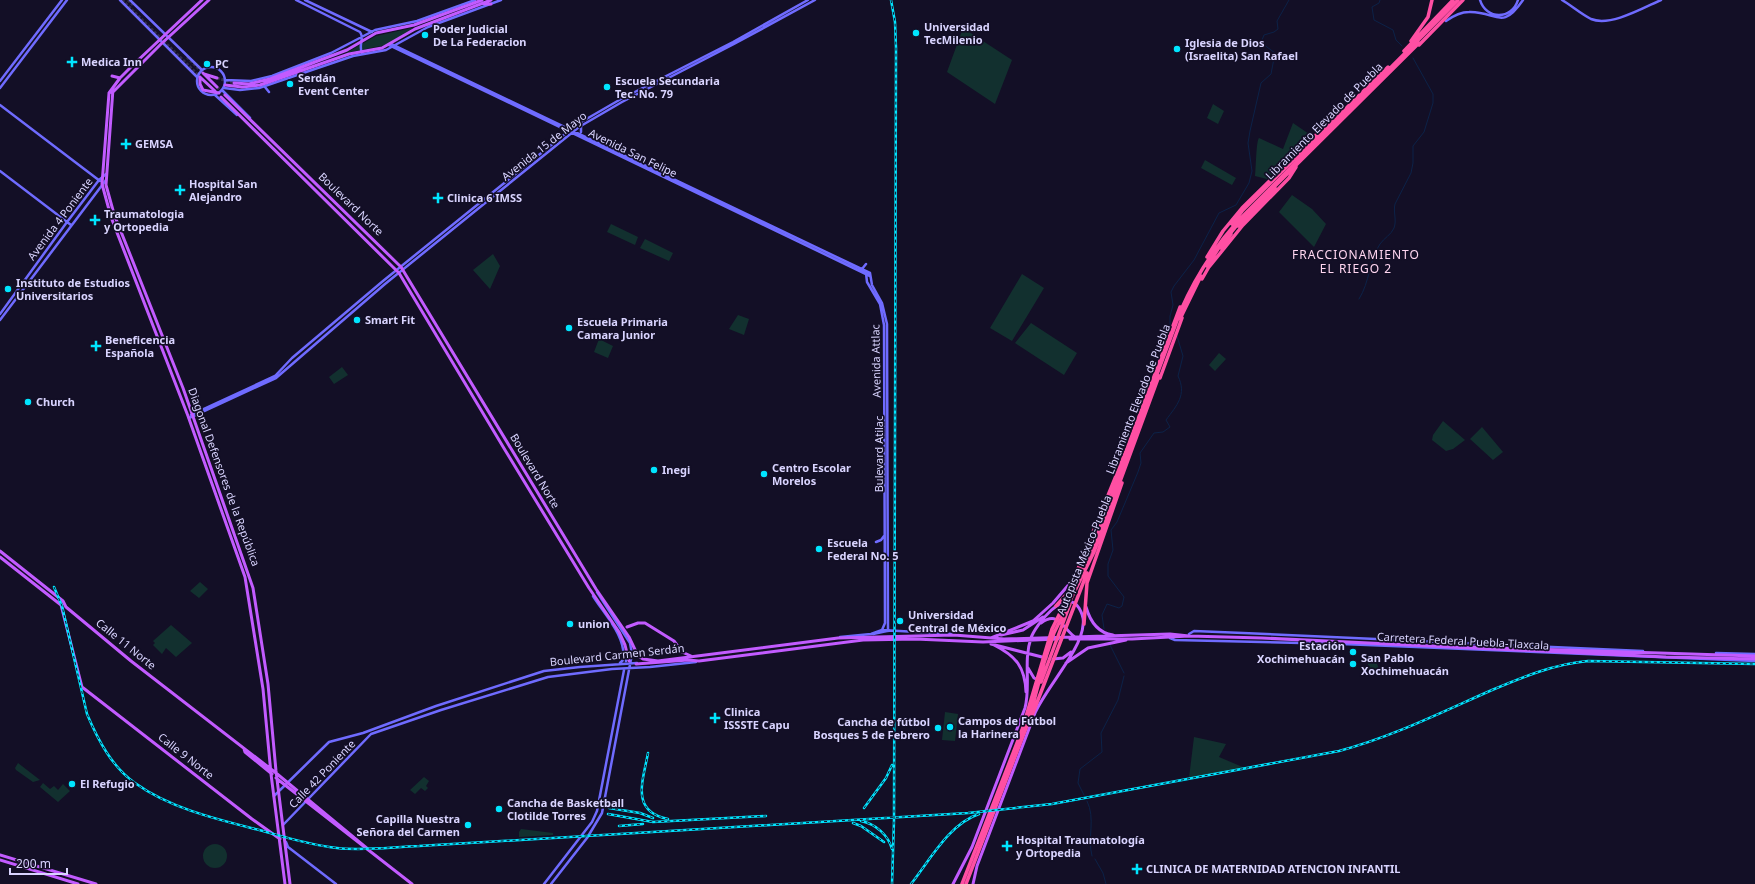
<svg xmlns="http://www.w3.org/2000/svg" width="1755" height="884" viewBox="0 0 1755 884" font-family="'Noto Sans',sans-serif">
<style>
.green{fill:#12302f}
.lines{fill:none;stroke-linecap:round;stroke-linejoin:round}
.stream{stroke:#0c2248;stroke-width:1}
.primary-tunnel{stroke:#312d47;stroke-width:3;stroke-dasharray:3 1.5;stroke-linecap:butt}
.secondary{stroke:#6f6bff;stroke-width:2.5}
.primary{stroke:#c25bff;stroke-width:3}
.highway{stroke:#ff4fa3;stroke-width:3.5}
.rail-casing{stroke:#00e5ff;stroke-width:2.5}
.rail{stroke:#130f26;stroke-width:1;stroke-dasharray:3;stroke-linecap:butt}
.poi-dot{fill:#00e5ff;stroke:#130f26;stroke-width:1.5}
.labels{text-anchor:middle;stroke-width:3.5;stroke-linejoin:round;paint-order:stroke}
.poi-label{font-size:11px;font-weight:bold;fill:#d9d4ff;stroke:#130f26;text-anchor:start}
.street-label{font-size:11px;fill:#d9d4ff;stroke:#130f26}
.neighbourhood-label{font-size:12px;letter-spacing:1px;fill:#ffd6f0;stroke:#130f26}
</style>
<rect width="100%" height="100%" fill="#130f26"/>
<path class="green" d="M412,28V29L386,45L346,53L376,36Z
M963,28L1012,60L995,104L947,72Z
M1213,104L1224,111L1218,124L1207,118Z
M1293,123L1312,136L1267,179L1255,176C1256,169 1256,141 1259,138L1283,149Z
M1205,160L1236,178L1232,185L1201,168Z
M1292,195L1312,209L1326,224L1314,247L1279,212Z
M611,224L638,237L635,245L607,232Z
M645,239L673,253L669,261L640,248Z
M493,254L500,266L490,289L473,270Z
M1022,274L1044,288L1012,341L990,328Z
M738,315L749,319L744,335L729,329Z
M1031,323L1077,353L1064,375L1015,343Z
M599,339L613,346L608,358L594,352Z
M1219,353L1226,359L1215,371L1209,365Z
M342,367L348,375L334,384L329,377Z
M1443,421L1465,440L1453,449L1446,451L1432,440L1433,435Z
M1482,427L1503,452L1493,460L1470,439Z
M200,582L208,589L199,598L190,591Z
M171,625L192,643L176,657L166,648L162,654L153,645L155,643L153,641Z
M1367,655H1373L1381,673H1369Z
M945,712L958,714L955,741L942,740Z
M1194,737L1226,744L1219,757L1245,768L1189,778Z
M18,763L40,780L33,782L16,770L15,768Z
M424,777L429,781L426,786L428,788L425,791L421,788L415,794L410,790Z
M43,783L50,789L54,786L58,790L63,784L70,791L58,802L40,787Z
M521,829L553,833V835L519,837V832Z
M203 856a12 12 0 1 1 24 0a12 12 0 1 1-24 0Z"/>
<g class="lines">
<path class="stream" d="M1380,0L1379,3L1372,7L1374,20L1393,30L1396,40L1402,46
M1359,299C1370,282 1369,260 1380,244C1384,238 1391,235 1394,228C1397,220 1393,212 1395,204L1411,173L1413,163V146L1424,132L1433,103V94L1413,58
M1170,326V316L1173,305L1171,292L1174,286L1194,260L1219,213L1236,205L1249,183L1252,171L1248,143L1250,131L1261,83L1271,74L1275,53L1263,44L1262,40L1264,35L1274,32L1278,29L1277,21L1289,0
M1104,629L1102,615L1107,604L1119,608L1122,606L1124,597L1108,576V564L1113,550L1111,530L1117,522L1138,472L1141,463L1140,453L1154,433L1163,432L1170,427L1166,420C1177,405 1187,395 1178,376L1183,356L1177,336
M1110,645L1124,673
M1084,795L1078,783L1080,769L1102,752L1101,733L1118,700L1124,676
M1087,801C1096,819 1087,837 1092,856
M1095,859L1103,873L1106,884"/>
<path class="primary-tunnel" d="M122,0L200,77
M128,0L133,5
M187,57L203,73
M217,78L234,83
M217,87L225,95"/>
<path class="secondary" d="M120,0L197,77
M130,0L202,70
M296,0L360,32C365,38 358,45 362,53
M305,0L372,32
M1480,0C1486,20 1512,20 1518,0
M1562,0C1572,6 1581,14 1591,19C1610,27 1643,8 1661,0
M1446,21C1453,16 1460,12 1469,12C1497,11 1501,32 1523,0
M391,44L870,273L872,285L882,303L887,324L888,631
M389,45L870,276
M197 81a14 14 0 1 1 28 0a14 14 0 1 1-28 0Z
M225,80L251,81L272,76L331,53L375,30L417,21L475,0
M0,81L62,0
M265,87L269,92
M0,88L67,0
M224,88L240,90L259,88L353,56L386,50L428,27L501,0
M222,90L250,118
M215,95L237,115
M0,105L100,181
M581,126V132
M0,171L71,225
M862,269L866,264
M866,273L867,282L880,304L884,325L885,623L882,630
M0,314L67,222L99,180L106,174
M0,320L106,180
M191,415L275,376L292,358L383,281L576,125L621,99L733,42L808,0
M189,418L276,378L385,284L579,127L622,102L734,44L815,0
M876,542L881,540L884,536
M593,596C604,614 627,637 623,660L620,663
M873,634L887,631
M1189,634L1194,631L1243,633L1643,651
M840,637L871,634L882,630L952,634
M1170,638L1175,640L1342,644L1755,661
M1716,653L1755,654
M626,661L627,656
M274,796L329,742L363,733L436,706L544,671L580,667L637,663
M283,825L371,734L441,710L548,677L612,669L650,667L696,662
M286,842L288,847L336,884
M544,884L592,822L597,811L624,670
M551,884L587,838L602,813L632,654L630,643L597,592"/>
<path class="primary" d="M202,0L134,64L120,78L109,93L102,184L111,217L188,416L245,577L263,689L271,774L285,884
M485,4H491
M203,73L217,87
M204,74L217,78
M112,76L120,78
M200,77V84L203,90L219,93
M200,77L215,91
M234,83L249,84L270,79L347,50L376,33L414,25L482,0
M225,85L242,87L260,85L349,54L382,48L415,29L491,0
M113,89L106,185L114,214L183,388L253,588L268,684L276,771L290,884
M112,93L161,44L209,0
M225,95L401,267L596,589L629,637L638,656L643,659L658,661L838,638L954,635L1004,639L1170,634L1189,636
M221,97L399,273L505,450L589,588L619,632L625,645L629,661
M0,551L63,601L66,607L131,661L276,773L369,850
M0,557L61,605L82,687L252,819L280,839
M1086,607C1090,621 1098,633 1113,635
M1041,623C1059,610 1063,629 1075,637
M627,627L638,623H645L674,641L682,652L691,656
M1001,635L1023,630L1043,617
M991,638L1033,621L1053,603L1071,582
M1070,639H1132L1189,636L1262,638L1666,657L1755,659
M991,644L1046,658
M994,645C1016,656 1025,667 1026,692
M1473,647L1755,656
M1053,659L1063,658L1071,652
M1066,663L1088,648L1126,640
M636,664L688,660L699,661L863,640L915,639L983,642L1058,639
M1028,668L1034,678L1038,680
M244,749L245,752L272,774
M276,778L412,884
M0,855L96,884
M0,860L78,884
M953,884L972,847L1025,708C1031,685 1023,661 1031,638C1035,626 1065,586 1079,608C1082,613 1084,620 1083,625C1082,649 1046,688 1035,713L977,866L973,884"/>
<path class="highway" d="M1411,41L1428,17L1432,0
M1419,45L1463,0
M1404,51L1453,0
M1273,188L1419,43
M1232,224L1243,210L1388,67
M1238,226L1275,188
M1229,235L1238,224
M1221,248L1231,234
M1207,257L1223,231L1242,208L1324,127
M1207,266L1220,246
M1209,267L1243,225L1289,178L1296,167
M1202,279L1210,265
M1180,319L1201,276
M1160,378L1182,318
M1128,446L1180,307
M1071,586L1129,444
M1056,606L1066,595
M1084,624L1087,583L1122,483
M1041,682L1070,604
M1031,718L1087,573
M962,884L1022,730L1052,629L1093,546L1181,310C1195,278 1214,248 1238,221L1458,0
M966,884L1028,723L1044,663L1054,633L1094,552L1159,376"/>
<defs>
<path id="rail" d="M891,0L895,22L896,48L894,821L892,884
M54,587L62,606L87,714C98,740 112,767 135,783C171,809 220,820 263,831C288,838 310,845 337,848C364,851 391,847 419,846L968,813L1052,804L1339,751C1392,737 1442,712 1492,690C1523,677 1554,664 1588,661L1755,664
M648,753C643,781 630,811 668,819
M609,808L640,813L653,818
M864,808L886,778L892,765
M608,814L653,822L766,816
M861,821C876,824 888,835 892,849
M853,823L861,826L884,842
M619,826L643,824
M911,884C930,860 949,824 979,814"/>
</defs>
<use href="#rail" class="rail-casing"/>
<use href="#rail" class="rail"/>
</g>
<g class="poi-dot">
<circle cx="916" cy="33" r="4"/>
<circle cx="425" cy="35" r="4"/>
<circle cx="1177" cy="49" r="4"/>
<path d="M70 56h4v4h4v4h-4v4h-4v-4h-4v-4h4z"/>
<circle cx="207" cy="64" r="4"/>
<circle cx="290" cy="84" r="4"/>
<circle cx="607" cy="87" r="4"/>
<path d="M124 138h4v4h4v4h-4v4h-4v-4h-4v-4h4z"/>
<path d="M178 184h4v4h4v4h-4v4h-4v-4h-4v-4h4z"/>
<path d="M436 192h4v4h4v4h-4v4h-4v-4h-4v-4h4z"/>
<path d="M93 214h4v4h4v4h-4v4h-4v-4h-4v-4h4z"/>
<circle cx="8" cy="289" r="4"/>
<circle cx="357" cy="320" r="4"/>
<circle cx="569" cy="328" r="4"/>
<path d="M94 340h4v4h4v4h-4v4h-4v-4h-4v-4h4z"/>
<circle cx="28" cy="402" r="4"/>
<circle cx="654" cy="470" r="4"/>
<circle cx="764" cy="474" r="4"/>
<circle cx="819" cy="549" r="4"/>
<circle cx="900" cy="621" r="4"/>
<circle cx="570" cy="624" r="4"/>
<circle cx="1353" cy="652" r="4"/>
<circle cx="1353" cy="664" r="4"/>
<path d="M713 712h4v4h4v4h-4v4h-4v-4h-4v-4h4z"/>
<circle cx="950" cy="727" r="4"/>
<circle cx="938" cy="728" r="4"/>
<circle cx="72" cy="784" r="4"/>
<circle cx="499" cy="809" r="4"/>
<circle cx="468" cy="825" r="4"/>
<path d="M1005 840h4v4h4v4h-4v4h-4v-4h-4v-4h4z"/>
<path d="M1135 863h4v4h4v4h-4v4h-4v-4h-4v-4h4z"/>
</g>
<g class="labels">
<g class="poi-label">
<text x="924" y="31">Universidad<tspan x="924" dy="13">TecMilenio</tspan></text>
<text x="433" y="33">Poder Judicial<tspan x="433" dy="13">De La Federacion</tspan></text>
<text x="1185" y="47">Iglesia de Dios<tspan x="1185" dy="13">(Israelita) San Rafael</tspan></text>
<text x="81" y="66">Medica Inn</text>
<text x="215" y="68">PC</text>
<text x="298" y="82">Serdán<tspan x="298" dy="13">Event Center</tspan></text>
<text x="615" y="85">Escuela Secundaria<tspan x="615" dy="13">Tec. No. 79</tspan></text>
<text x="135" y="148">GEMSA</text>
<text x="189" y="188">Hospital San<tspan x="189" dy="13">Alejandro</tspan></text>
<text x="447" y="202">Clinica 6 IMSS</text>
<text x="104" y="218">Traumatologia<tspan x="104" dy="13">y Ortopedia</tspan></text>
<text x="16" y="287">Instituto de Estudios<tspan x="16" dy="13">Universitarios</tspan></text>
<text x="365" y="324">Smart Fit</text>
<text x="577" y="326">Escuela Primaria<tspan x="577" dy="13">Camara Junior</tspan></text>
<text x="105" y="344">Beneficencia<tspan x="105" dy="13">Española</tspan></text>
<text x="36" y="406">Church</text>
<text x="772" y="472">Centro Escolar<tspan x="772" dy="13">Morelos</tspan></text>
<text x="662" y="474">Inegi</text>
<text x="827" y="547">Escuela<tspan x="827" dy="13">Federal No. 5</tspan></text>
<text x="908" y="619">Universidad<tspan x="908" dy="13">Central de México</tspan></text>
<text x="578" y="628">union</text>
<text x="1345" y="650" text-anchor="end">Estación<tspan x="1345" dy="13">Xochimehuacán</tspan></text>
<text x="1361" y="662">San Pablo<tspan x="1361" dy="13">Xochimehuacán</tspan></text>
<text x="724" y="716">Clinica<tspan x="724" dy="13">ISSSTE Capu</tspan></text>
<text x="958" y="725">Campos de Fútbol<tspan x="958" dy="13">la Harinera</tspan></text>
<text x="930" y="726" text-anchor="end">Cancha de fútbol<tspan x="930" dy="13">Bosques 5 de Febrero</tspan></text>
<text x="80" y="788">El Refugio</text>
<text x="507" y="807">Cancha de Basketball<tspan x="507" dy="13">Clotilde Torres</tspan></text>
<text x="460" y="823" text-anchor="end">Capilla Nuestra<tspan x="460" dy="13">Señora del Carmen</tspan></text>
<text x="1016" y="844">Hospital Traumatología<tspan x="1016" dy="13">y Ortopedia</tspan></text>
<text x="1146" y="873">CLINICA DE MATERNIDAD ATENCION INFANTIL</text>
</g>
<g class="street-label">
<text transform="translate(1324 121) rotate(-45)" y="4">Libramiento Elevado de Puebla</text>
<text transform="translate(544 146) rotate(-38)" y="4">Avenida 15 de Mayo</text>
<text transform="translate(633 153) rotate(26)" y="4">Avenida San Felipe</text>
<text transform="translate(351 204) rotate(44)" y="4">Boulevard Norte</text>
<text transform="translate(60 219) rotate(-53)" y="4">Avenida 4 Poniente</text>
<text transform="translate(876 361) rotate(-91)" y="4">Avenida Attlac</text>
<text transform="translate(1138 399) rotate(-69)" y="4">Libramiento Elevado de Puebla</text>
<text transform="translate(879 454) rotate(-90)" y="4">Bulevard Atilac</text>
<text transform="translate(535 471) rotate(59)" y="4">Boulevard Norte</text>
<text transform="translate(224 477) rotate(70)" y="4">Diagonal Defensores de la República</text>
<text transform="translate(1084 555) rotate(-68)" y="4">Autopista México-Puebla</text>
<text transform="translate(1463 641) rotate(3)" y="4">Carretera Federal Puebla-Tlaxcala</text>
<text transform="translate(126 644) rotate(39)" y="4">Calle 11 Norte</text>
<text transform="translate(617 655) rotate(-6)" y="4">Boulevard Carmen Serdán</text>
<text transform="translate(186 756) rotate(38)" y="4">Calle 9 Norte</text>
<text transform="translate(322 774) rotate(-46)" y="4">Calle 42 Poniente</text>
</g>
<g class="neighbourhood-label">
<text x="1356" y="259">FRACCIONAMIENTO<tspan x="1356" dy="14">EL RIEGO 2</tspan></text>
</g>
</g>
<path d="M10 868v6h57v-6" fill="none" stroke="#d9d4ff" stroke-width="2"/>
<text x="16" y="868" font-size="12" fill="#d9d4ff" stroke="#130f26" stroke-width="3" paint-order="stroke">200 m</text>
</svg>
